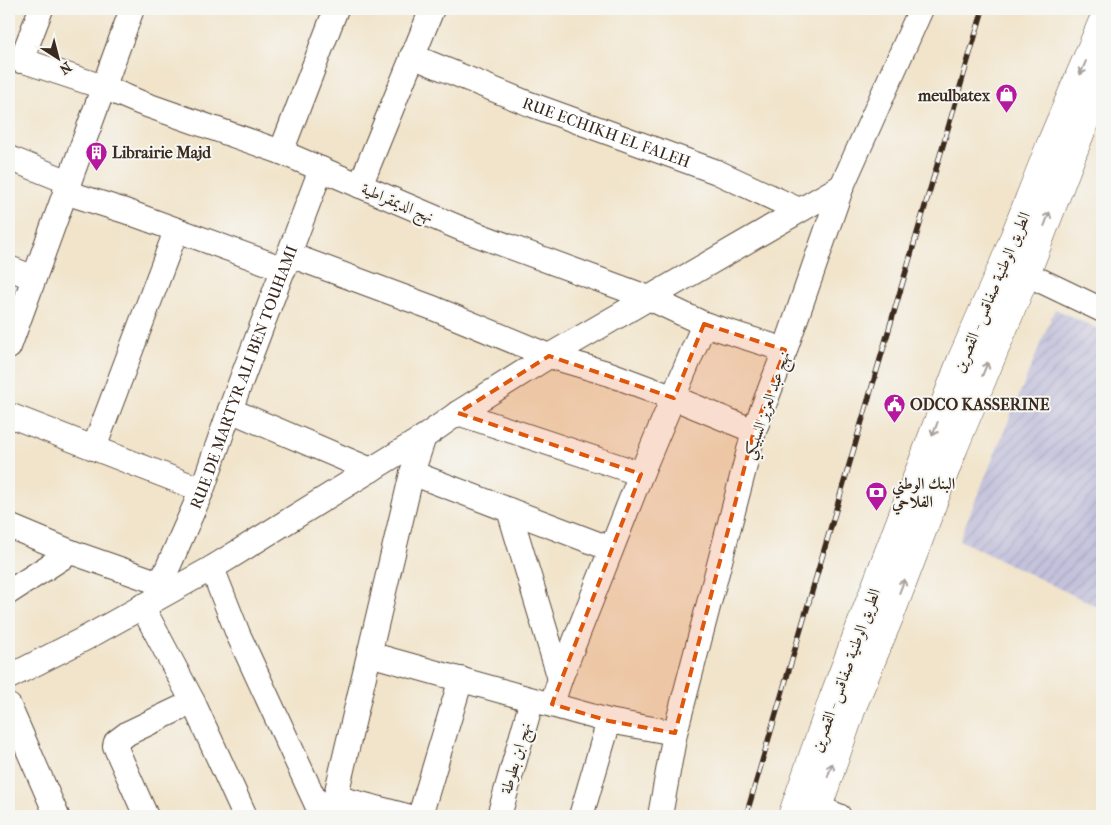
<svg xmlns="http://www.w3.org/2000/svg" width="1111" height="825" viewBox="0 0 1111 825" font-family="'IM FELL French Canon',Amiri,serif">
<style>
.industrial{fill:url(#industrial-furrows)}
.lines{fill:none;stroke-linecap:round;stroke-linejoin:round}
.minor-casing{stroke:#564638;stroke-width:26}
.major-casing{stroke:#564638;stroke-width:29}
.minor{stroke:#fff;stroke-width:24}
.major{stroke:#fff;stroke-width:28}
.rail-casing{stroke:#3b2a1e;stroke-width:5.5}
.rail{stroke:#f6f6f2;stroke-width:4;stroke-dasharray:11;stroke-linecap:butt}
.oneway{stroke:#a79f9a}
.marked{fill:#df570d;fill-opacity:0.2;stroke:#df570d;stroke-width:4;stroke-dasharray:10 6;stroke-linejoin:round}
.labels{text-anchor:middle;stroke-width:4;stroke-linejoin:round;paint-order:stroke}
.poi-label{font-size:16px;font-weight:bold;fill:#3b2a1e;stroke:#f6f6f2;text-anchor:start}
.street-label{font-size:16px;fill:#3b2a1e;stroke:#f6f6f2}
</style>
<defs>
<pattern id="industrial-furrows" width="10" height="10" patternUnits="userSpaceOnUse" patternTransform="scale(1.25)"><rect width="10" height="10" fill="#c3c1db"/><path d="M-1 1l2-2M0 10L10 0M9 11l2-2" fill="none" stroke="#a8a6bc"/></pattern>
</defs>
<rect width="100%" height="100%" fill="#f6f6f2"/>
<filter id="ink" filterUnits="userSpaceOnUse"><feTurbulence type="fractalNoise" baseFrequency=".02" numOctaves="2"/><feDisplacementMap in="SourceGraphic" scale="10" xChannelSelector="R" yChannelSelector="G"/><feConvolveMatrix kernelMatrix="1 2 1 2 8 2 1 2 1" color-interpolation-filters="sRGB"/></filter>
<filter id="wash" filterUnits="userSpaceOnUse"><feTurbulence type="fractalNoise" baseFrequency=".0096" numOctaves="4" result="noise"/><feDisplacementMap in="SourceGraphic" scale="20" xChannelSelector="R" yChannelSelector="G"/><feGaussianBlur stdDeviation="1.12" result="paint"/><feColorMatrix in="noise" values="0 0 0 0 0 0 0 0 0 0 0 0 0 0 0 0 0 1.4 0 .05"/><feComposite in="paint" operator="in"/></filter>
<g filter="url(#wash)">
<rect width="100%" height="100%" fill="#f1e4cb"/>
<path class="industrial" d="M1055,309L1102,331V609L959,540Z"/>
</g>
<g filter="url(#ink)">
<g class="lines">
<defs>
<g id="minor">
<path d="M9,56L103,87L141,103L281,152L462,229L649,298L704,324L785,350"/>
<path id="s1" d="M412,56L527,103L717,172L799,210"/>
<path d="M21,61L41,9"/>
<path d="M281,152L336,9"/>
<path d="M9,158L69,182"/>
<path d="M360,186L432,9"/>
<path d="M65,192L125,211L284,269"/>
<path d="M290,255L433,308L549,356L610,374L674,398L754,431"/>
<path d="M1010,266L1102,310"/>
<path d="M9,268L34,278"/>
<path d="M9,347L132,9"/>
<path d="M230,410L371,470"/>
<path d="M458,413L641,474"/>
<path d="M9,415L202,490"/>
<path d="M94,448L176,231"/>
<path d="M412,473L611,549"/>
<path d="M509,510L560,679"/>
<path d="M9,526L71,552L174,588"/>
<path d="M212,568L238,634L322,816"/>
<path id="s2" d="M161,583L202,490L230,410L321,169"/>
<path d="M9,592L71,552"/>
<path d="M142,606L193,702L245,816"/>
<path d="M369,654L609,721L675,733"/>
<path d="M9,677L86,638L212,568L424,437L458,413L549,356L842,186"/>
<path d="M552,704L560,679L641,474L704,324"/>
<path d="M9,706L57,816"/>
<path d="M335,797L407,816"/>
<path d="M802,801L839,816"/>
<path d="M146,816L115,746L116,742L128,733L193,702"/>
<path d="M331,816L412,473L424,437"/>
<path d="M420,816L461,679"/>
<path d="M499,816L532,700"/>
<path d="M581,816L609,721"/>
<path d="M660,816L675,733L754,431L785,350L842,186L921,9"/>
</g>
<path id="major" d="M792,816L833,699L961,361L1004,263L1052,141L1102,23
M815,816L853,705L891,613L954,447L1026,274L1102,77"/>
</defs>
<use href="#minor" class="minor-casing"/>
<use href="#major" class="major-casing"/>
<use href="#minor" class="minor"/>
<use href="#major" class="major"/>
<defs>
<path id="rail" d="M746,816L983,9"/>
</defs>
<use href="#rail" class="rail-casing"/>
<use href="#rail" class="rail"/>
</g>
<defs><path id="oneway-shaft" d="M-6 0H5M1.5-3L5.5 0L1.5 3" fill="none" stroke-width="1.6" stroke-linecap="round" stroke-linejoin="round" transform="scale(1.25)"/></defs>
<g class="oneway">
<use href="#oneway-shaft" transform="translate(1083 68) rotate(113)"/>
<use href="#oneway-shaft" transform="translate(1047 219) rotate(-69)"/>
<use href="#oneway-shaft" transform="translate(985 369) rotate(-68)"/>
<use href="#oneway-shaft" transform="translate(935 429) rotate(111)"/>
<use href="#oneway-shaft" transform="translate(902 586) rotate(-69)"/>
<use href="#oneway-shaft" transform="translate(830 770) rotate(-71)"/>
</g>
</g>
<path class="marked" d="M704,324L785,350L754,431L675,733L609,721L552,704L641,474L458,413L549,356L674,398Z"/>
<defs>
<symbol id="shop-pin" viewBox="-11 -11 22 30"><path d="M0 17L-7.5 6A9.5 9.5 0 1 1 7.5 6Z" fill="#b5179e" stroke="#f6f6f2"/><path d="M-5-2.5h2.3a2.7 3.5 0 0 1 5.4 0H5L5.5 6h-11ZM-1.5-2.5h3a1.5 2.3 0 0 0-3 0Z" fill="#fff"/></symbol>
<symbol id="building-pin" viewBox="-11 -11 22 30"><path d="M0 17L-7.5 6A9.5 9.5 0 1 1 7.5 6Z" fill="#b5179e" stroke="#f6f6f2"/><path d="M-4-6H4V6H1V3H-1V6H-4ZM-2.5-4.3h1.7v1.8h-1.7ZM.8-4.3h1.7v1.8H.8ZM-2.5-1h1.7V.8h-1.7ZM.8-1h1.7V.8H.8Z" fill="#fff"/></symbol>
<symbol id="civic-pin" viewBox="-11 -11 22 30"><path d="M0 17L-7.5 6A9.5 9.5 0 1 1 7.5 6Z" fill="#b5179e" stroke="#f6f6f2"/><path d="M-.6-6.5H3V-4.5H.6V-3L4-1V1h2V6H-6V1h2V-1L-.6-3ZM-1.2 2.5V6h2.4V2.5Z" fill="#fff"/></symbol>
<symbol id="bank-pin" viewBox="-11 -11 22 30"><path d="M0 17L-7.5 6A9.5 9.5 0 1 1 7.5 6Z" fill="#b5179e" stroke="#f6f6f2"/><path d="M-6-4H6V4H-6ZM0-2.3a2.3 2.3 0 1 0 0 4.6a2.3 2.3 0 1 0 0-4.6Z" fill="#fff"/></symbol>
</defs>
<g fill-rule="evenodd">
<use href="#shop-pin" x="994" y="82" width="25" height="34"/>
<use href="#building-pin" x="84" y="140" width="25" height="34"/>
<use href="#civic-pin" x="882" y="392" width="25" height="34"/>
<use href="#bank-pin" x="864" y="480" width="25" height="34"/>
</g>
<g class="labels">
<g class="poi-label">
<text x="990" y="101" text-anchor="end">meulbatex</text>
<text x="112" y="158">Librairie Majd</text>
<text x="910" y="410">ODCO KASSERINE</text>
<text x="892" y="489">البنك الوطني<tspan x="892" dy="18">الفلاحي</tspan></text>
</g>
<g class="street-label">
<text dy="6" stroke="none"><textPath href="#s1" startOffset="209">RUE ECHIKH EL FALEH</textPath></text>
<text transform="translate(398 202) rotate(23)" y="6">نهج الديمقراطية</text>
<text transform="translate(991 292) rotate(-67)" y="6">الطريق الوطنية صفاقس - القصرين</text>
<text dy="6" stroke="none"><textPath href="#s2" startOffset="222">RUE DE MARTYR ALI BEN TOUHAMI</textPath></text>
<text transform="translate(766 405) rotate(-71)" y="6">نهج عبد العزيز السبيكي</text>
<text transform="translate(845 670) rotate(-70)" y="6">الطريق الوطنية صفاقس - القصرين</text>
<text transform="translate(515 758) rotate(-74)" y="6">نهج ابن بطوطة</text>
</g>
</g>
<rect width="1111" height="825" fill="none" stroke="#f6f6f2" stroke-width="30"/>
<g transform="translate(58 58) rotate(144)" stroke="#f6f6f2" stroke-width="4" paint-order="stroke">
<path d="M0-4L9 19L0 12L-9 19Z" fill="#3b2a1e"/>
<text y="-8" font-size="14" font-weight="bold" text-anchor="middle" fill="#3b2a1e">N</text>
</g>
</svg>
